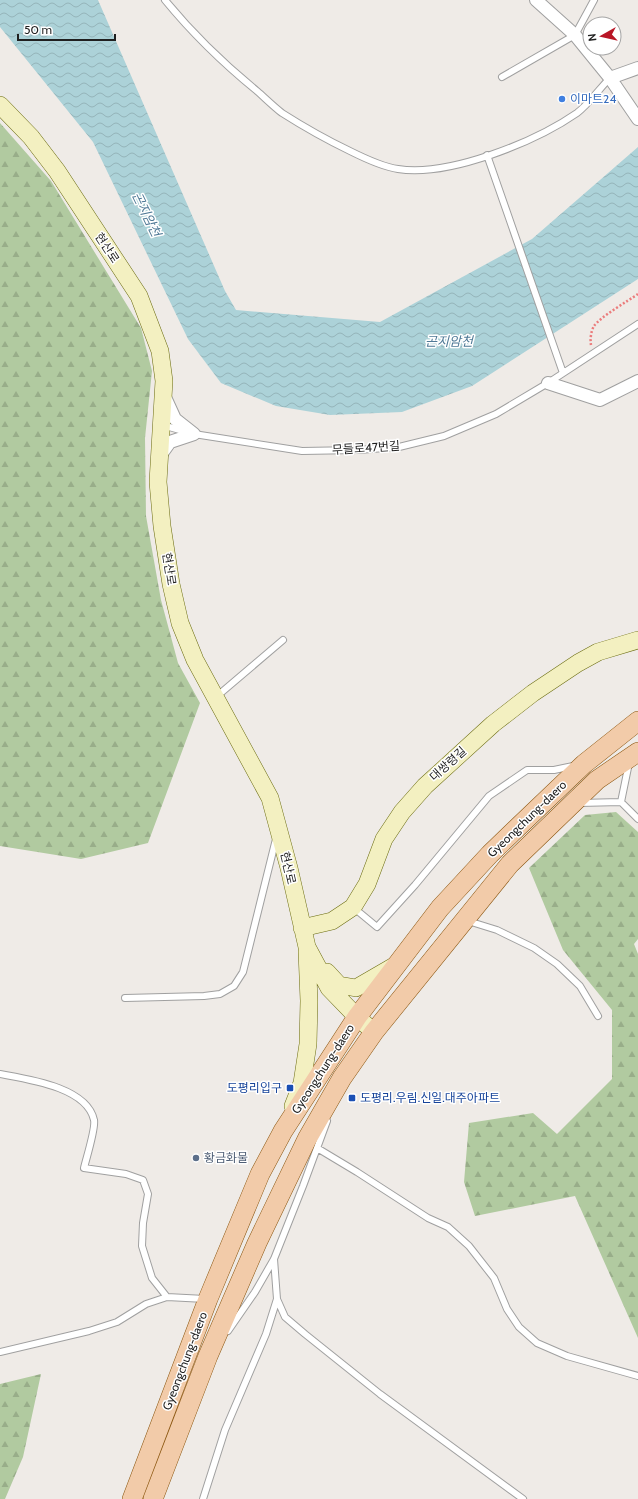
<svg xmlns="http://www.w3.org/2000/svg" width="638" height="1499" viewBox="0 0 638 1499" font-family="Cabin,'Noto Sans KR',sans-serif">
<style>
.forest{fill:url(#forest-firs)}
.water{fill:url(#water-waves)}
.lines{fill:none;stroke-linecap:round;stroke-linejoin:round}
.lane-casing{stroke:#a0a0a0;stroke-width:8}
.street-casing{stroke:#a0a0a0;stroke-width:14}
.secondary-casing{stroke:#6b6c11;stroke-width:18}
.primary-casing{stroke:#8b5610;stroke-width:20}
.path{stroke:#eb7c7c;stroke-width:2.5;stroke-dasharray:2 2;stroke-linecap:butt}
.lane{stroke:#fff;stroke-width:6}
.street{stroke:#fff;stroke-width:12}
.secondary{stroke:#f3f0c1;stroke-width:17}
.primary{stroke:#f2cba9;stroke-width:19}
.shop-dot{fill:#3f7fe0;stroke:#fff;stroke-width:1.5}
.transit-dot{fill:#1a4fb4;stroke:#fff;stroke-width:1.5}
.service-dot{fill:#5c6f8a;stroke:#fff;stroke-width:1.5}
.labels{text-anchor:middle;stroke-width:3;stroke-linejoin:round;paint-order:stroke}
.shop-label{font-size:12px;fill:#366cbe;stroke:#fff;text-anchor:start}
.street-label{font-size:12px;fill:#1f1f1f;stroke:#fff}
.transit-label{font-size:12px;fill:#164399;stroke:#fff;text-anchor:end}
.service-label{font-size:12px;fill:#4e5e75;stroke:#fff;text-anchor:start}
.water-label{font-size:13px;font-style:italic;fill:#4f7996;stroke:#fff}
</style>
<defs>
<pattern id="forest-firs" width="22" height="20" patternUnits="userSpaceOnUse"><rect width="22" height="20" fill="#b1caa0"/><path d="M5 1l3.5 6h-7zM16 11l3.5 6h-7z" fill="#98ad89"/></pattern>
<pattern id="water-waves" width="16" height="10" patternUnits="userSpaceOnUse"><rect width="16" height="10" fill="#acd2d8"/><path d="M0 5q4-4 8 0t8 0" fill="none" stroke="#94b4b9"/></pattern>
</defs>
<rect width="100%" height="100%" fill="#efebe7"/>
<path class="forest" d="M0,123L51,181L141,328L152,371L145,438L146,516L161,600L178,663L200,703L148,843L81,859L0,846Z
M616,812L638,832V939L634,944L638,954V1338L575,1196L475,1216L464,1182L469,1123L533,1113L557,1134L612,1079V1010L563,950L529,868L585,815Z
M41,1374L23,1457L5,1499H0V1384Z"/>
<path class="water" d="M0,0H98L225,291L236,310L380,322L532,239L638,147V279L472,386L402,412L330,415L276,406L221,383L188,339L93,142L0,27Z"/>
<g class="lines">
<defs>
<path id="lane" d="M165,0C192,33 224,64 257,91C265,98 273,106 282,113C304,127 327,140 350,151C364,158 383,167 398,169C449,177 535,142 577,113C588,105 600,88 610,78
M502,77L575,35L594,0
M487,155L563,373
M162,425L194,434L302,451L358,450L399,447L444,436L496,414L548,383L638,324
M216,697L283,640
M621,802L629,763
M579,803L621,802L638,819
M354,908L377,927L415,885L489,796L527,770H554L573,766
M468,921L497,930L534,948L557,964L580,986L598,1016
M125,998L204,996L220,994L234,986L243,972L276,839
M0,1074C27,1079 87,1087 94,1120C96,1128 86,1159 84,1168L126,1174L143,1180L148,1194L143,1223L142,1246L152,1278L167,1297
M317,1148L357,1172L428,1218L448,1227L469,1246L494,1278L507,1309L519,1327L537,1343L567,1356L638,1376
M274,1259L277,1299L285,1317L305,1334L380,1394L523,1499
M228,1331L255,1292L274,1259L303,1186L327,1121
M0,1352L89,1331L117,1322L146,1304L167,1297L205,1299
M203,1499L225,1430L266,1334L277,1299"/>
<path id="street" d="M536,0L575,35L610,78L638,119
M610,78L638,68
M548,383L600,400L638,381
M164,395L175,419L194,434
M160,456L170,442L194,434"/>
<path id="secondary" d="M0,105L31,137L57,171L139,296L160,351L164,381L158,482L162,526L171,584L180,623L195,660L270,798L289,868L307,947L329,988L357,1017L374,1032
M302,928L332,921L353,907L367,884L384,839L402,812L425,786L493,724L533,693L578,663L598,652L638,640
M327,972L339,985L356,988L394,966
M293,1106L302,1083L308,1044L309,1001L307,951"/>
<path id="primary" d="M132,1499L208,1299L260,1174L283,1131L357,1017L440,908L490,854L518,827L584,764L638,721
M153,1499L208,1356L257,1243L307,1139L342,1078L374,1032L510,864L597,780L638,752"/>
</defs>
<use href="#lane" class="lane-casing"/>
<use href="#street" class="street-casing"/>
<use href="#secondary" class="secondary-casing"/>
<use href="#primary" class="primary-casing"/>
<path class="path" d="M591,345C590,339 591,331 594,326C600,317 628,301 638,294"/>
<use href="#lane" class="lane"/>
<use href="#street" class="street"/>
<use href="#secondary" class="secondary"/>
<use href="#primary" class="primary"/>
</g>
<circle class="shop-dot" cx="562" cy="99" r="4"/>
<g class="transit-dot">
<rect x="286" y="1084" width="8" height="8" rx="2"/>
<rect x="348" y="1094" width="8" height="8" rx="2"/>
</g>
<circle class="service-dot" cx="196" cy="1158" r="4"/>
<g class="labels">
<g class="shop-label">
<text x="570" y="103">이마트24</text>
</g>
<g class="street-label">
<text transform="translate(107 248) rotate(57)" y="4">현산로</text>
<text transform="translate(366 448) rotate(-4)" y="4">무들로47번길</text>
<text transform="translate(169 569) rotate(81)" y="4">현산로</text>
<text transform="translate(448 764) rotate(-42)" y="4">대쌍령길</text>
<text transform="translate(527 819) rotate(-44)" y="4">Gyeongchung-daero</text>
<text transform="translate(288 868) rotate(77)" y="4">현산로</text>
<text transform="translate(323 1069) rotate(-57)" y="4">Gyeongchung-daero</text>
<text transform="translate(185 1361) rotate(-69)" y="4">Gyeongchung-daero</text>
</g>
<g class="transit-label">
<text x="282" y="1092">도평리입구</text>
<text x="360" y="1102" text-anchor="start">도평리.우림.신일.대주아파트</text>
</g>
<g class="service-label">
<text x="204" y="1162">황금화물</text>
</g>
<g class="water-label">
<text transform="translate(147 214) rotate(64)" y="5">곤지암천</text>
<text x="449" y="346">곤지암천</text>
</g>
</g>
<g transform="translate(602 36) rotate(262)"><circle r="19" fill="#ffffff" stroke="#a5a5a5"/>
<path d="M0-3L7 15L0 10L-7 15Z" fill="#b91626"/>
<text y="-6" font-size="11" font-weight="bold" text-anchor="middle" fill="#1f1f1f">N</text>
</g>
<path d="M18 34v6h97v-6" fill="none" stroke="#1f1f1f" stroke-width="2"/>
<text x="24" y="34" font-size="12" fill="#1f1f1f" stroke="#ffffff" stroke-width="3" paint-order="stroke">50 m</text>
</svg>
